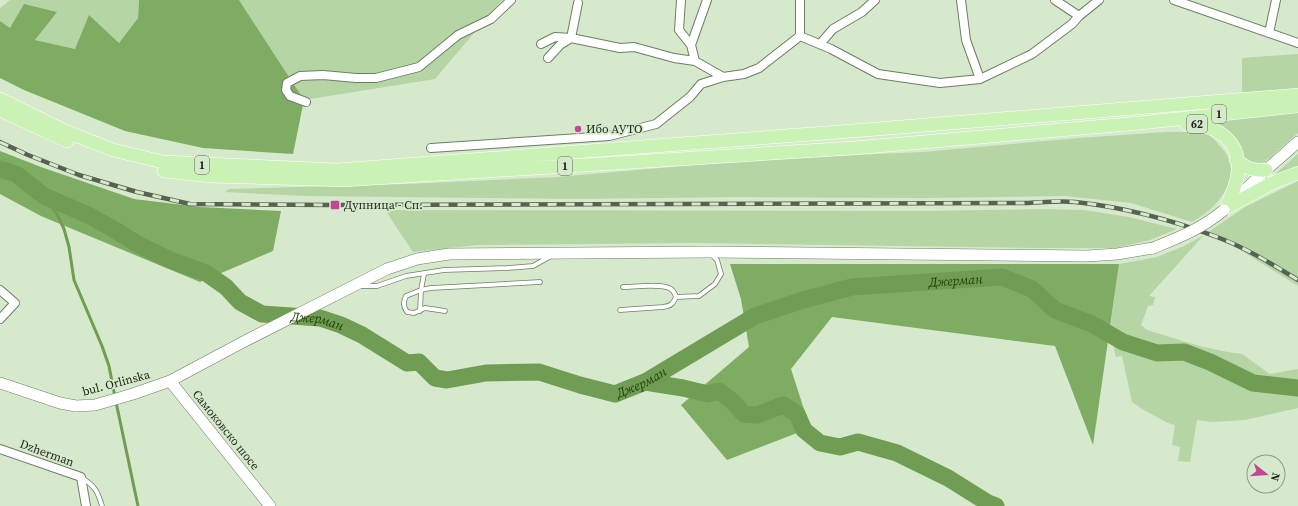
<svg xmlns="http://www.w3.org/2000/svg" width="1298" height="506" viewBox="0 0 1298 506" font-family="'Source Serif 4',serif">
<style>
.green{fill:#b6d5a5}
.forest{fill:#7dac62}
.lines{fill:none;stroke-linecap:round;stroke-linejoin:round}
.stream{stroke:#6f9d53;stroke-width:3}
.river{stroke:#6f9d53;stroke-width:17}
.lane-casing{stroke:#6d7e64;stroke-width:5.5}
.street-casing{stroke:#6d7e64;stroke-width:10}
.secondary-casing{stroke:#6d7e64;stroke-width:12}
.primary-casing{stroke:#fff;stroke-width:14}
.lane{stroke:#fff;stroke-width:4}
.street{stroke:#fff;stroke-width:8}
.secondary{stroke:#fff;stroke-width:11}
.primary{stroke:#cbf2b5;stroke-width:13}
.rail-casing{stroke:#586252;stroke-width:4.5}
.rail{stroke:#d6e9cc;stroke-width:3;stroke-dasharray:9;stroke-linecap:butt}
.secondary-bridge-casing{stroke:#6d7e64;stroke-width:12;stroke-linecap:butt}
.secondary-bridge{stroke:#fff;stroke-width:11}
.poi-dot{fill:#c44796;stroke:#d6e9cc;stroke-width:1.5}
.labels{text-anchor:middle;stroke-width:3.5;stroke-linejoin:round;paint-order:stroke}
.shield{fill:#d6e9cc;stroke:#55604f;stroke-width:1}
.shield-label{font-size:11px;font-weight:bold;fill:#1e251a}
.poi-label{font-size:12px;fill:#1e251a;stroke:#d6e9cc;text-anchor:start}
.street-label{font-size:12px;fill:#1e251a;stroke:#d6e9cc}
.water-label{font-size:13px;font-style:italic;fill:#22400b;stroke:#d6e9cc}
</style>
<rect width="100%" height="100%" fill="#d6e9cc"/>
<path class="green" d="M10,0H139L138,18L119,43L89,16L75,49L35,40L56,12L10,28L0,21V8Z
M239,0H502L435,79L304,100Z
M1298,54V89L1242,93V58Z
M1298,112V133L1265,162L1255,165L1244,159L1231,133L1210,121Z
M1166,132C1177,132 1200,131 1209,135C1212,137 1216,141 1218,144C1248,171 1220,207 1192,222L1131,203L1065,196L923,198L739,197L578,199L305,196L225,192L229,189L407,184L557,177L765,159L922,152L1079,138Z
M1298,154V167L1273,176Z
M1298,181V286L1234,246L1204,235L1149,296L1155,297L1153,305L1148,306L1141,325L1147,330L1199,346L1228,352L1242,354L1270,374L1298,369V408L1245,420L1212,422L1197,420L1190,462L1178,461L1180,447L1172,445L1175,425L1168,423L1142,409L1132,402L1122,356L1116,357L1111,337H1109L1119,264L1157,257L1184,246L1204,235L1245,207Z
M1044,209L1084,210L1129,217L1177,229L1150,240L1115,248H1039L694,243L477,245L413,252L385,210L926,211Z"/>
<path class="forest" d="M139,0H239L304,100L293,154L203,148L125,131L24,90L0,78V21L10,28L24,4L57,12L35,40L75,49L89,15L119,43L138,18Z
M0,151L41,167L134,199L200,207L281,211L273,251L200,282L41,216L0,194Z
M730,264H1119L1093,445L1055,346L832,317L791,369L810,428L727,460L681,405L749,347L741,299Z"/>
<g class="lines">
<path class="stream" d="M44,196L58,216L64,229L69,247L74,280L102,346L109,366L115,397
M116,402L138,506"/>
<g class="river">
<path id="s1" d="M0,169L16,174L44,196L88,215L115,230L139,245L170,260L206,273L226,287L240,302L262,314L320,318L341,325L362,335L407,363L419,362L435,378L447,380L486,373L539,372L580,385L615,394L645,382L755,316L803,300L852,287L1002,277L1032,289L1055,310L1092,324L1123,342L1157,353L1184,352L1210,362L1253,383L1298,388"/>
<path d="M645,382L683,388L708,394L719,391L732,401L744,414L757,415L783,405L797,414L804,430L820,443L840,447L858,442L897,453L948,478L988,503L996,506"/>
</g>
<defs>
<path id="lane" d="M424,274L421,290L406,296C403,302 403,306 407,312L414,313L425,308L445,311
M362,286H377L406,276L444,270L507,268L533,266L549,257
M623,287C634,287 662,283 671,289C674,291 675,294 676,297
M620,310L663,307C671,306 673,304 676,297L699,296L715,284L721,274L717,260L711,254
M420,311L421,290L431,288L540,282
M82,478C95,486 98,492 102,506"/>
<path id="street" d="M681,0L679,30L691,45
M800,0V36
M961,0L966,40L980,79
M1055,0L1079,16
M1174,0L1298,43
M1269,33L1276,0
M541,44L555,37L571,38L620,48L634,47L674,58L695,61L723,77
M820,44L833,29L862,12L875,0
M548,58L560,45L571,38L578,3
M695,61L691,45L707,0
M306,102L290,96L286,90L287,83L300,76L323,75L356,78H376L419,67L458,35L491,19L511,0
M431,148L609,136L656,124L690,97L701,84L723,77L744,74L759,68L800,36L831,49L878,74L940,83L980,79L1032,54L1072,24L1079,16L1099,0
M0,290L15,303L0,319
M0,449L81,477L86,506"/>
<path id="secondary" d="M1233,201L1266,170L1298,142
M170,381L270,506
M0,383L60,403L76,406L95,405L133,394L170,381L245,341L387,269L417,259L449,254L710,252L1087,256L1117,254L1153,248"/>
<path id="primary" d="M0,99L65,131L113,150L163,162L337,170L852,131L1298,95
M0,110L67,141
M1186,124C1218,124 1244,143 1237,178C1235,189 1230,198 1226,208
M1236,160C1246,168 1253,171 1266,170
M164,171L212,176L344,180L854,148L1140,123L1298,106
M1226,208L1272,183L1298,173"/>
</defs>
<use href="#lane" class="lane-casing"/>
<use href="#street" class="street-casing"/>
<use href="#secondary" class="secondary-casing"/>
<use href="#primary" class="primary-casing"/>
<use href="#lane" class="lane"/>
<use href="#street" class="street"/>
<use href="#secondary" class="secondary"/>
<use href="#primary" class="primary"/>
<defs>
<path id="rail" d="M0,142L28,155L79,175L137,192L190,204L335,205L1020,203C1038,203 1057,200 1075,202C1123,207 1172,220 1217,237C1246,248 1272,264 1298,280"/>
</defs>
<use href="#rail" class="rail-casing"/>
<use href="#rail" class="rail"/>
<defs>
<path id="secondary-bridge" d="M1153,248C1180,237 1201,229 1224,210"/>
</defs>
<use href="#secondary-bridge" class="secondary-bridge-casing"/>
<use href="#secondary-bridge" class="secondary-bridge"/>
</g>
<g class="poi-dot">
<circle cx="578" cy="129" r="4"/>
<rect x="330" y="200" width="10" height="10" rx="2"/>
</g>
<g class="labels">
<g class="shield">
<rect x="1212" y="105" width="14" height="18" rx="3"/>
<rect x="1187" y="115" width="20" height="18" rx="3"/>
<rect x="195" y="156" width="14" height="18" rx="3"/>
<rect x="558" y="157" width="14" height="18" rx="3"/>
</g>
<g class="shield-label">
<text x="1219" y="118">1</text>
<text x="1197" y="128">62</text>
<text x="202" y="169">1</text>
<text x="565" y="170">1</text>
</g>
<g class="poi-label">
<text x="586" y="133">Ибо АУТО</text>
<text x="344" y="209">Дупница - Сп.</text>
</g>
<g class="street-label">
<text transform="translate(116 383) rotate(-15)" y="4">bul. Orlinska</text>
<text transform="translate(226 430) rotate(51)" y="4">Самоковско шосе</text>
<text transform="translate(47 453) rotate(20)" y="4">Dzherman</text>
</g>
<g class="water-label">
<text dy="5" stroke="none"><textPath href="#s1" startOffset="1043">Джерман</textPath></text>
<text dy="5" stroke="none"><textPath href="#s1" startOffset="358">Джерман</textPath></text>
<text dy="5" stroke="none"><textPath href="#s1" startOffset="706">Джерман</textPath></text>
</g>
</g>
<g transform="translate(1266 474) rotate(107)"><circle r="19" fill="#d6e9cc" stroke="#8c9b85"/>
<path d="M0-3L7 15L0 10L-7 15Z" fill="#c44796"/>
<text y="-6" font-size="11" font-weight="bold" text-anchor="middle" fill="#1e251a">N</text>
</g>
</svg>
